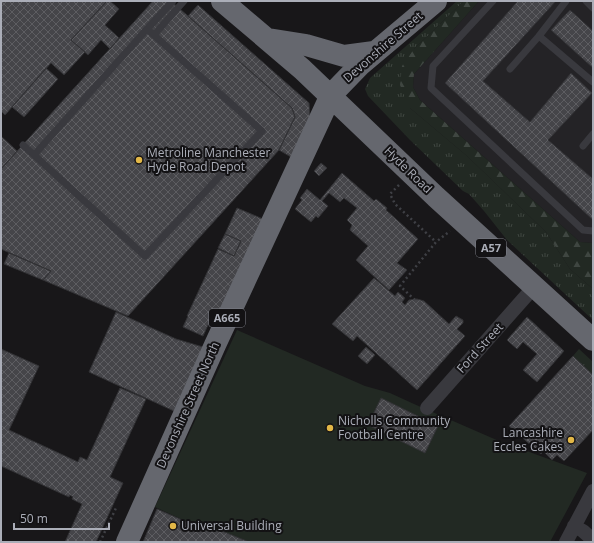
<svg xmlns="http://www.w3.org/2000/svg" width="594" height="543" viewBox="0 0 594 543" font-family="'Open Sans',sans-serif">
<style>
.built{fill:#242326}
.grass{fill:url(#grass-tufts)}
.forest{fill:url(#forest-firs)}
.pitch{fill:#222923}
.building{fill:url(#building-cross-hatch);stroke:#323235}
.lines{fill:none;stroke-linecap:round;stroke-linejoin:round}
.path{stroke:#3f4045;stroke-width:2.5;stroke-dasharray:2 3;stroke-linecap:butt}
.lane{stroke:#39393e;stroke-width:7}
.street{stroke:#39393e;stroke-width:14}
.highway{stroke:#65676e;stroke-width:22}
.poi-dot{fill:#e2b747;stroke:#131214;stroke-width:1.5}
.labels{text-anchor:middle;stroke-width:4;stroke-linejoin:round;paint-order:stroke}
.shield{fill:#131214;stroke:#7d7f87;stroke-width:1}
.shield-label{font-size:11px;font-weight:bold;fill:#abaeb8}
.street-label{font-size:12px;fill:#abaeb8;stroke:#131214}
.poi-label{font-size:12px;fill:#abaeb8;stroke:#131214;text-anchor:start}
</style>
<defs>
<pattern id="grass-tufts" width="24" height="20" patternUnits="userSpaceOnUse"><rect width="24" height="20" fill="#222923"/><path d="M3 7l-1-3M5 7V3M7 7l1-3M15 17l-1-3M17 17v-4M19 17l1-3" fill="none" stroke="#3f4641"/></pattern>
<pattern id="forest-firs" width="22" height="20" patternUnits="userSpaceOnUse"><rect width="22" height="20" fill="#222923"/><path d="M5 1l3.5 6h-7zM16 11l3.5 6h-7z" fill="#3f4641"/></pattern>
<pattern id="building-cross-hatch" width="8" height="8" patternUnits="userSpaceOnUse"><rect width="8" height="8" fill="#454549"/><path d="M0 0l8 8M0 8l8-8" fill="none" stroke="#5d5d61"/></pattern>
</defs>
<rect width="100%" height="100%" fill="#181719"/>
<path class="built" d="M479,1H593V243L580,242L420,100L413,87L414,74Z"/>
<path class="grass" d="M457,1H464L414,49L410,108L467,156L546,232L570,269L593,289V320L507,240L484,211L469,194L463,191L410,140L368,96L365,89L370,78Z
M579,349L593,362V375L573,356Z"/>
<path class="forest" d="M464,1H479L414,74L413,87L420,100L580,242L593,243V289L570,269L546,232L467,156L410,108L400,85L402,66L414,49Z"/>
<path class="pitch" d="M237,330L365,386L390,393L414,404L499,441L587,473L550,542H249L205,524L203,529L155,507Z"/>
<path class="building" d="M1,1H107L71,40L85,52L64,75L51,63L5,115L1,111Z
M107,1H110L119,9L105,25L119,38L110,49L101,40L88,55L71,40Z
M153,1H171L292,108L295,117L279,150L128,316L43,280L51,271L1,249V169Z
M518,1H556L483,81L530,122L571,73L592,93L548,140L593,179V220L445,83Z
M198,5L309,103L310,120L291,157L279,150L295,117L292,108L188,16Z
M570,10L593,31V68L551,30Z
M46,68L58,79L24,117L12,107Z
M1,136L17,151L1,169Z
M321,163L327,168L319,176L314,171Z
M342,173L374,201L376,199L387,208L386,210L418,239L397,263L407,270L389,290L356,260L368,246L350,230L352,225L347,220L357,208L344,198L340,202L329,193L322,201L328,206L318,218L316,216L311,222L295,209L302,200L300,198L307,189L320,200Z
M237,208L263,219L212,328L208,325L203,336L183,327L188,316H187L218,249L234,256L241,241L225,234Z
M225,234L241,241L234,256L218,248Z
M9,253L51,271L43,280L4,264Z
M374,278L395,296L398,292L405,298L402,302L405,305L409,300L417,299L424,301L449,324L456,316L463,320V323L457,329L465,336L417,390L357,336L353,341L332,324Z
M116,312L176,339L203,347L174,411L89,372Z
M527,317L564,351L537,382L523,370L537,354L523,342L517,349L507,340Z
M366,347L375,355L367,364L358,356Z
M1,349L39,366L9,430L78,462L80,457L87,460L120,388L146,399L110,477L123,483L96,542H65L82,504L72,499L73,497L70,495L69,497L1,466Z
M573,356L593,375V430L564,461L557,455L552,460L543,451L541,454L509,426Z
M381,398L438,426L425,453L368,425Z
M157,509L203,529L205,524L249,542H143Z"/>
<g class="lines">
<path class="path" d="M399,185L390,194L395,204L436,242
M415,300L400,286L436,242L450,231
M100,542L116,508"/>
<path class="lane" d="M493,1L433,66L431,88L583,230L593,231
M566,1L539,36L593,82
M586,1L593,8
M147,29L173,1
M154,35L184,1
M510,69L539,36
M23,145L145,256L262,131L147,29L34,155
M583,146L593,134"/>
<path class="street" d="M427,408L534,287
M574,526L583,531L593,540
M566,542L593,491"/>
<path class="highway" d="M222,1L302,69L436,197L593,340
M268,39L306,45L344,56L374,52
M127,542L215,345L331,95L360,65L436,1"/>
</g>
<g class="poi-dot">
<circle cx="139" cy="160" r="4"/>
<circle cx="330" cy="428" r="4"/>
<circle cx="571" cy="440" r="4"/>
<circle cx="173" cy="526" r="4"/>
</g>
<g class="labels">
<g class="shield">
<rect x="476" y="239" width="30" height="18" rx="3"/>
<rect x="209" y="309" width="36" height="18" rx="3"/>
</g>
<g class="shield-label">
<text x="491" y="252">A57</text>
<text x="227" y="322">A665</text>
</g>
<g class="street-label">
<text transform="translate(383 47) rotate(-41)" y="4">Devonshire Street</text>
<text transform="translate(408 170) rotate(44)" y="4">Hyde Road</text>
<text transform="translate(480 348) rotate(-48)" y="4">Ford Street</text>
<text transform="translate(188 405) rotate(-66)" y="4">Devonshire Street North</text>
</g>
<g class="poi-label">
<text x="147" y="157">Metroline Manchester<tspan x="147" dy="14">Hyde Road Depot</tspan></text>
<text x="338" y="425">Nicholls Community<tspan x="338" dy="14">Football Centre</tspan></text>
<text x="563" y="437" text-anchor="end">Lancashire<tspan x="563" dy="14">Eccles Cakes</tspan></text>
<text x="181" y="530">Universal Building</text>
</g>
</g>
<rect width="594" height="543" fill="none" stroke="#abaeb8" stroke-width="4"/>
<path d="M14 523v6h95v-6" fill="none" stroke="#abaeb8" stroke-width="2"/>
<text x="20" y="523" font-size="12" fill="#abaeb8" stroke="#131214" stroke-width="3" paint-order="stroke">50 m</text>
</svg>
